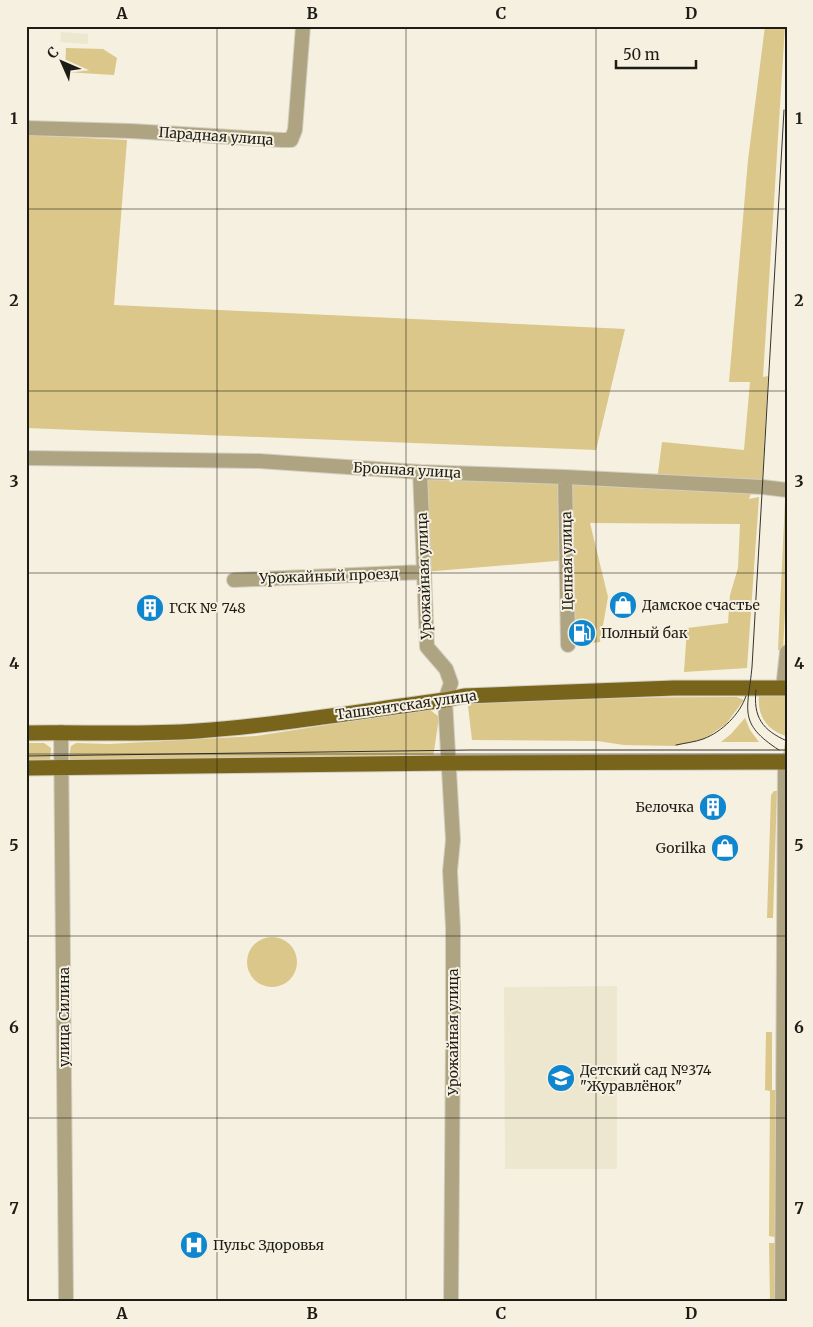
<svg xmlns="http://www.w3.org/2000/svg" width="813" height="1327" viewBox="0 0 813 1327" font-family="Merriweather,serif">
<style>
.built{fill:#eee7cf}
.green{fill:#dac789}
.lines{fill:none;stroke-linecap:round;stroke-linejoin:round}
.minor-casing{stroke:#d3cec0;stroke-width:16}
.major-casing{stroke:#d3cec0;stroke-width:17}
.minor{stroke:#afa482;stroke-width:14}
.major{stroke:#78641b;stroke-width:15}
.tram{stroke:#36332c;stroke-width:1}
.grid{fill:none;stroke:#1e1c16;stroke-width:1;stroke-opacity:0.55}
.labels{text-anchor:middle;stroke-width:4;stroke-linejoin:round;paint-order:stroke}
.street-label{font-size:14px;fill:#1e1c16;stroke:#f5f0e0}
.poi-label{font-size:14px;fill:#1e1c16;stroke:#f5f0e0;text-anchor:start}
.neatline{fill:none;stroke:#1e1c16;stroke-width:2}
.grid-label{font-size:16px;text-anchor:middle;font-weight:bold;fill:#1e1c16}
</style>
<rect width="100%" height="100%" fill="#f5f0e0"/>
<path class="built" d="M61,32L88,34V44L60,42Z
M617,986V1169H505L504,987Z"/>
<path class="green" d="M765,26H785L763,377L768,376L762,487L754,486L749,499L759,497L747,668L684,672L687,628L728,623L730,595L738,568L740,524L590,523L608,597L600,642L568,645L567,560L423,572L420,472L657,481L662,442L744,450L750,382H729L748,160Z
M66,48L103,49L117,58L114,75L65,72Z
M26,135L127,140L114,305L625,329L596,450L26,428Z
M785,501L787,502V569L783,652L778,650Z
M787,694V754L783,755L786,736C766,730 757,715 759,695Z
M737,697L744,700L726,724L704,739L675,746L624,745L597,741L472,740L468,706L474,702L543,698Z
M429,709L439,717L433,758L73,763L69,757L71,746L76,743L109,744L256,736Z
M745,718L750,730L759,742H721L731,734Z
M26,743H44L51,748L50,761L26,762Z
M774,791H777L773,918H767L771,795Z
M247 962a25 25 0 1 1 50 0a25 25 0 1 1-50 0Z
M766,1032H772V1090H776L775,1237L769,1236L770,1091L765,1090Z
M769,1243H776V1301H770Z"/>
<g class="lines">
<defs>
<path id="minor" d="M26,128L131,131L282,140H291L295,130L303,26
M26,458L259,461L420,472L565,477L762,487L787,490
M420,472L427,647L446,669L451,683L445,700L453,840L450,871L453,928V1038L451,1301
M565,477L568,645
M234,580L423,572
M783,688L787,652
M61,732L66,1301
M782,1301L785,762"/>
<path id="major" d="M26,733C83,732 140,735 197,731C280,725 362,711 445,700L464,696L674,688H787
M26,768L449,763L787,762"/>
</defs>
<use href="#minor" class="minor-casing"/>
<use href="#major" class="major-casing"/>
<use href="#minor" class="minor"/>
<use href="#major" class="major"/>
<path class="tram" d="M756,690C753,717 762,730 787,741
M676,745C685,743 695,742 703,739C722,732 740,714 746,696
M779,750C737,723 748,710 752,667L784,110
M26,756L471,750H787"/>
</g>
<path class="grid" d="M217,26V1301M406,26V1301M596,26V1301M26,209H787M26,391H787M26,573H787M26,754H787M26,936H787M26,1118H787"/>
<defs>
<symbol id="shop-disc" viewBox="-11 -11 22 22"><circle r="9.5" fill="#0f86ce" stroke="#f5f0e0"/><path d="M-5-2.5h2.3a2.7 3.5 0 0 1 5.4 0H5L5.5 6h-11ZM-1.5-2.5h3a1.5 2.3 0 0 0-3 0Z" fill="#fff"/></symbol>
<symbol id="building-disc" viewBox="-11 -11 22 22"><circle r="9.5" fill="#0f86ce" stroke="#f5f0e0"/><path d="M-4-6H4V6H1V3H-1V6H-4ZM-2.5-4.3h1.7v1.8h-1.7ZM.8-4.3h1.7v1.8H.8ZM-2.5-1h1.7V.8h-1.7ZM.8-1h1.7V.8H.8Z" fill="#fff"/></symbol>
<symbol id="fuel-disc" viewBox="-11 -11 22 22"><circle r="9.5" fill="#0f86ce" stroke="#f5f0e0"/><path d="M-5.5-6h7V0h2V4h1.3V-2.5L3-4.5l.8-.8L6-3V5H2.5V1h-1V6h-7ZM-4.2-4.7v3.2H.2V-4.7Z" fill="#fff"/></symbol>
<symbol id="school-disc" viewBox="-11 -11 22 22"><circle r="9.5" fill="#0f86ce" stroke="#f5f0e0"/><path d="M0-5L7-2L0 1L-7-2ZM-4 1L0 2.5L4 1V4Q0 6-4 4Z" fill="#fff"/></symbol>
<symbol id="hospital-disc" viewBox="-11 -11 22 22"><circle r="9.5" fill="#0f86ce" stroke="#f5f0e0"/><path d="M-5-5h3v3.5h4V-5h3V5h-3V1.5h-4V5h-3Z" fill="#fff"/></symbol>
</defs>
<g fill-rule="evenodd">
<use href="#shop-disc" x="607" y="589" width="32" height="32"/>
<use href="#building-disc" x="134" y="592" width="32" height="32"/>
<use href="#fuel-disc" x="566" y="617" width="32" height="32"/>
<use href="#building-disc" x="697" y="791" width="32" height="32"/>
<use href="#shop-disc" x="709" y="832" width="32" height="32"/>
<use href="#school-disc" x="545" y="1062" width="32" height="32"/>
<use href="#hospital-disc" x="178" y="1229" width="32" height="32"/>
</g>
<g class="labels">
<g class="street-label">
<text transform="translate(216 136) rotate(4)" y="5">Парадная улица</text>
<text transform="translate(407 470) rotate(3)" y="5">Бронная улица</text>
<text transform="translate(567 561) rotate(-91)" y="5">Цепная улица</text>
<text transform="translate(329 576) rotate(-2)" y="5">Урожайный проезд</text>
<text transform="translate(424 576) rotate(-92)" y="5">Урожайная улица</text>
<text transform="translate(406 705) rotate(-8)" y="5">Ташкентская улица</text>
<text transform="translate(64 1017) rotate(-90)" y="5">улица Силина</text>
<text transform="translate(453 1032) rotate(-90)" y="5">Урожайная улица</text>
</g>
<g class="poi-label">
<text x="642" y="610">Дамское счастье</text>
<text x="169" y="613">ГСК № 748</text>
<text x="601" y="638">Полный бак</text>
<text x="694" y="812" text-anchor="end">Белочка</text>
<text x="706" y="853" text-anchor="end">Gorilka</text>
<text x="580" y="1075">Детский сад №374<tspan x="580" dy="16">"Журавлёнок"</tspan></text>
<text x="213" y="1250">Пульс Здоровья</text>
</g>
</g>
<rect width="813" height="1327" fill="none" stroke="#f5f0e0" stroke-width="55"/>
<g transform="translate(62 62) rotate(315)" stroke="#f5f0e0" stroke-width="4" paint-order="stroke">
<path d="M0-4L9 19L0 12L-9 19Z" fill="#1e1c16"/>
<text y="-8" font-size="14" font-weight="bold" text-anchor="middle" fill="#1e1c16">С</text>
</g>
<path d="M616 60v8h80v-8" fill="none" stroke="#1e1c16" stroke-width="2.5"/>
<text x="623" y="60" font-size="15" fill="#1e1c16" stroke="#f5f0e0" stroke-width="4" paint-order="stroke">50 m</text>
<rect x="28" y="28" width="758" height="1272" class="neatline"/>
<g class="grid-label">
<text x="122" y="19">A</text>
<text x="312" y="19">B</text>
<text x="501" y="19">C</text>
<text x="691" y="19">D</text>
<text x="14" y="124">1</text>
<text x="799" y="124">1</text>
<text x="14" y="306">2</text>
<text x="799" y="306">2</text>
<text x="14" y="487">3</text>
<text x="799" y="487">3</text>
<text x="14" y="669">4</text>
<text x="799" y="669">4</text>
<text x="14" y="851">5</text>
<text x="799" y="851">5</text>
<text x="14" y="1033">6</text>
<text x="799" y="1033">6</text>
<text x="14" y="1214">7</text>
<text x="799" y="1214">7</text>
<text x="122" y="1319">A</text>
<text x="312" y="1319">B</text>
<text x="501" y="1319">C</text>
<text x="691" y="1319">D</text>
</g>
</svg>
